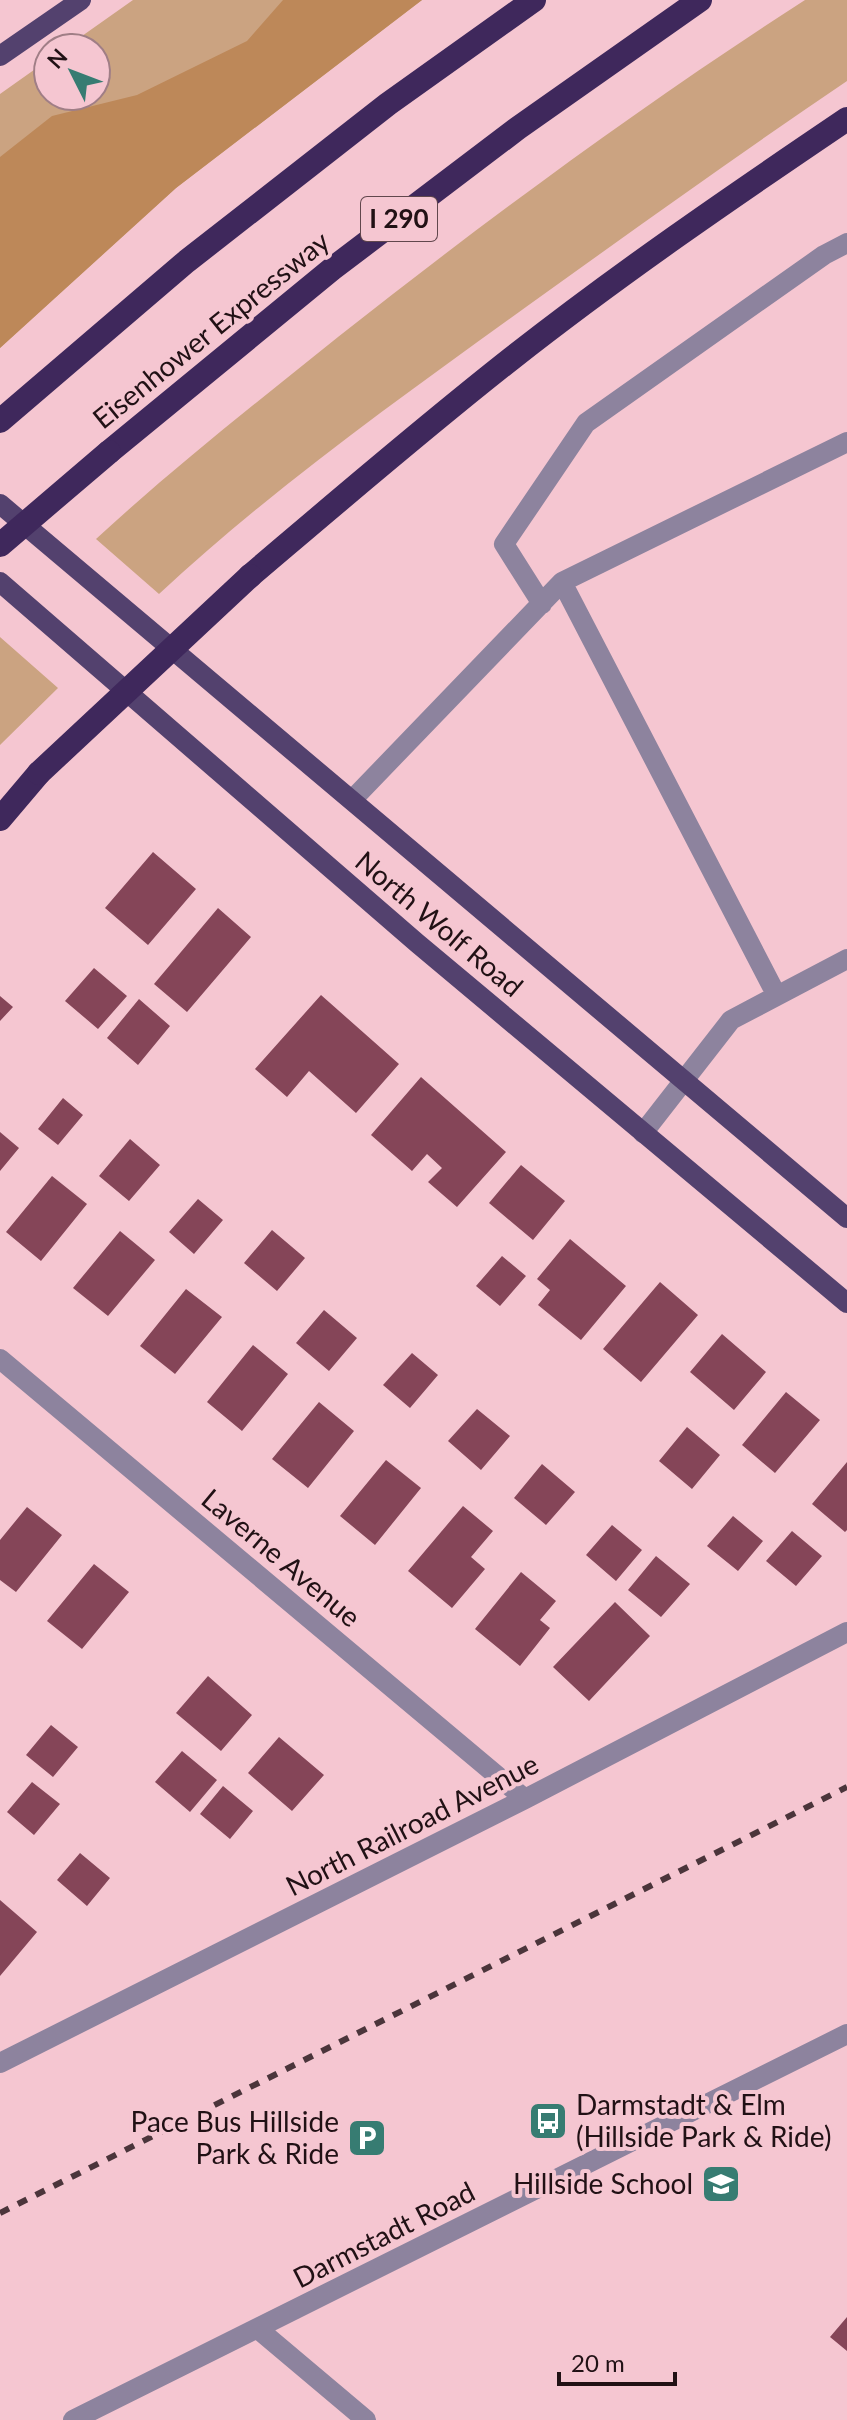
<svg xmlns="http://www.w3.org/2000/svg" width="847" height="2420" viewBox="0 0 847 2420" font-family="Lato,sans-serif">
<style>
.green{fill:#cba381}
.forest{fill:#bd8859}
.building{fill:#854558}
.lines{fill:none;stroke-linecap:round;stroke-linejoin:round}
.minor{stroke:#8d839e;stroke-width:20}
.major{stroke:#53416e;stroke-width:20}
.highway{stroke:#3f285c;stroke-width:24}
.rail{stroke:#4b353b;stroke-width:6;stroke-dasharray:10 10;stroke-linecap:butt}
.highway-bridge{stroke:#3f285c;stroke-width:24}
.labels{text-anchor:middle;stroke-width:8;stroke-linejoin:round;paint-order:stroke}
.shield{fill:#f5c6d1;stroke:#61474d;stroke-width:2}
.shield-label{font-size:26px;font-weight:bold;fill:#211115}
.street-label{font-size:28px;fill:#211115;stroke:#f5c6d1}
.poi-label{font-size:28px;fill:#211115;stroke:#f5c6d1;text-anchor:end}
</style>
<rect width="100%" height="100%" fill="#f5c6d1"/>
<path class="green" d="M133,0H422L176,188L0,348V94L48,60V96H96V48H65Z
M805,0H847V81C739,154 632,231 526,307C400,398 273,488 159,594L96,539C173,468 256,403 338,337C489,218 643,104 805,0Z
M0,637L58,688L0,745Z"/>
<path class="forest" d="M283,0H422L176,188L0,348V157L52,116L137,95L247,41Z"/>
<path class="building" d="M153,852L196,889L148,945L105,908Z
M218,908L251,937L187,1012L154,984Z
M94,968L127,996L98,1029L65,1001Z
M321,995L399,1064L356,1113L309,1071L287,1097L255,1069Z
M0,996L13,1007L0,1021Z
M139,999L170,1026L138,1065L107,1038Z
M421,1077L506,1152L457,1207L428,1182L442,1168L427,1154L412,1171L371,1135Z
M63,1098L83,1115L58,1145L38,1129Z
M0,1132L19,1148L0,1171Z
M130,1139L160,1165L129,1201L99,1176Z
M521,1165L565,1201L533,1240L489,1203Z
M52,1176L87,1204L41,1261L6,1232Z
M198,1199L223,1220L194,1254L169,1232Z
M272,1230L305,1258L277,1291L244,1263Z
M120,1231L155,1260L108,1316L73,1288Z
M570,1239L626,1286L581,1340L538,1305L550,1290L537,1279Z
M502,1256L526,1276L500,1306L476,1286Z
M660,1282L698,1315L641,1382L603,1349Z
M186,1289L222,1317L175,1374L140,1346Z
M324,1310L357,1338L329,1371L296,1343Z
M722,1334L766,1372L734,1410L690,1372Z
M253,1345L288,1374L242,1431L207,1402Z
M412,1353L438,1375L410,1408L383,1385Z
M786,1392L820,1420L775,1473L742,1445Z
M319,1402L354,1431L308,1488L272,1459Z
M477,1409L510,1436L481,1470L448,1441Z
M687,1427L720,1455L692,1489L659,1461Z
M386,1460L421,1488L375,1545L340,1516Z
M847,1462V1530L845,1532L812,1504Z
M542,1464L575,1492L546,1525L514,1498Z
M463,1506L493,1531L471,1557L485,1569L452,1608L408,1571Z
M27,1507L62,1535L16,1592L0,1580V1540Z
M733,1516L763,1541L738,1571L707,1546Z
M612,1525L642,1550L616,1581L586,1555Z
M792,1531L822,1556L796,1586L766,1561Z
M656,1556L690,1584L661,1617L628,1590Z
M94,1564L129,1592L82,1649L47,1621Z
M521,1572L556,1601L540,1620L550,1628L520,1666L475,1629Z
M615,1602L650,1636L589,1701L553,1667Z
M208,1676L252,1715L221,1751L176,1713Z
M51,1725L78,1747L53,1777L26,1755Z
M279,1737L324,1775L292,1811L248,1773Z
M182,1751L217,1780L190,1812L155,1782Z
M32,1782L60,1804L34,1835L7,1812Z
M223,1786L253,1811L230,1839L200,1814Z
M80,1853L110,1878L87,1906L57,1880Z
M0,1900L37,1932L0,1976Z
M847,2317V2351L830,2337Z"/>
<g class="lines">
<path class="minor" d="M562,582L777,996
M542,604L504,544L586,423L824,255L847,243
M352,800L562,582L847,442
M643,1133L731,1020L847,959
M0,1359L525,1799
M0,2063L525,1799L847,1632
M258,2329L366,2420
M73,2420L847,2034"/>
<path class="major" d="M0,56L81,0
M0,504L847,1218
M0,582L417,943L847,1303"/>
<path class="highway" d="M0,421L187,261L388,104L534,0
M109,452L332,269L518,128L700,0
M250,576C336,503 422,429 511,359C619,274 733,196 847,119
M0,819L39,773"/>
<path class="rail" d="M0,2213L847,1787"/>
<path class="highway-bridge" d="M0,545L109,452
M39,773L250,576"/>
</g>
<defs>
<symbol id="bus-square" viewBox="-11 -11 22 22"><rect x="-9" y="-9" width="18" height="18" rx="4" fill="#377c72" stroke="#f5c6d1"/><path d="M-5-6H5V4H4V6H2V4H-2V6H-4V4H-5ZM-3.5-4V0h7V-4ZM-3.5 1.2v1.5H-2V1.2ZM2 1.2v1.5H3.5V1.2Z" fill="#fff"/></symbol>
<symbol id="parking-square" viewBox="-11 -11 22 22"><rect x="-9" y="-9" width="18" height="18" rx="4" fill="#377c72" stroke="#f5c6d1"/><path d="M-3.5-5.5H1a3.5 3.5 0 0 1 0 7H-1V5.5H-3.5ZM-1-3.4V-.6H.8a1.4 1.4 0 0 0 0-2.8Z" fill="#fff"/></symbol>
<symbol id="school-square" viewBox="-11 -11 22 22"><rect x="-9" y="-9" width="18" height="18" rx="4" fill="#377c72" stroke="#f5c6d1"/><path d="M0-5L7-2L0 1L-7-2ZM-4 1L0 2.5L4 1V4Q0 6-4 4Z" fill="#fff"/></symbol>
</defs>
<g fill-rule="evenodd">
<use href="#bus-square" x="526" y="2099" width="44" height="44"/>
<use href="#parking-square" x="345" y="2116" width="44" height="44"/>
<use href="#school-square" x="699" y="2162" width="44" height="44"/>
</g>
<g class="labels">
<rect class="shield" x="361" y="197" width="76" height="44" rx="6"/>
<g class="shield-label">
<text x="399" y="228">I 290</text>
</g>
<g class="street-label">
<text transform="translate(211 330) rotate(-39)" y="10">Eisenhower Expressway</text>
<text transform="translate(439 924) rotate(40)" y="10">North Wolf Road</text>
<text transform="translate(281 1558) rotate(40)" y="10">Laverne Avenue</text>
<text transform="translate(412 1825) rotate(-27)" y="10">North Railroad Avenue</text>
<text transform="translate(384 2235) rotate(-27)" y="10">Darmstadt Road</text>
</g>
<g class="poi-label">
<text x="576" y="2115" text-anchor="start">Darmstadt &amp; Elm<tspan x="576" dy="32">(Hillside Park &amp; Ride)</tspan></text>
<text x="339" y="2132">Pace Bus Hillside<tspan x="339" dy="32">Park &amp; Ride</tspan></text>
<text x="693" y="2194">Hillside School</text>
</g>
</g>
<g transform="translate(72 72) rotate(312)"><circle r="38" fill="#f5c6d1" stroke="#a07e86" stroke-width="2"/>
<path d="M0-6L14 30L0 20L-14 30Z" fill="#377c72"/>
<text y="-12" font-size="22" font-weight="bold" text-anchor="middle" fill="#211115">N</text>
</g>
<path d="M559 2372v12h116v-12" fill="none" stroke="#211115" stroke-width="4"/>
<text x="571" y="2372" font-size="24" fill="#211115" stroke="#f5c6d1" stroke-width="6" paint-order="stroke">20 m</text>
</svg>
